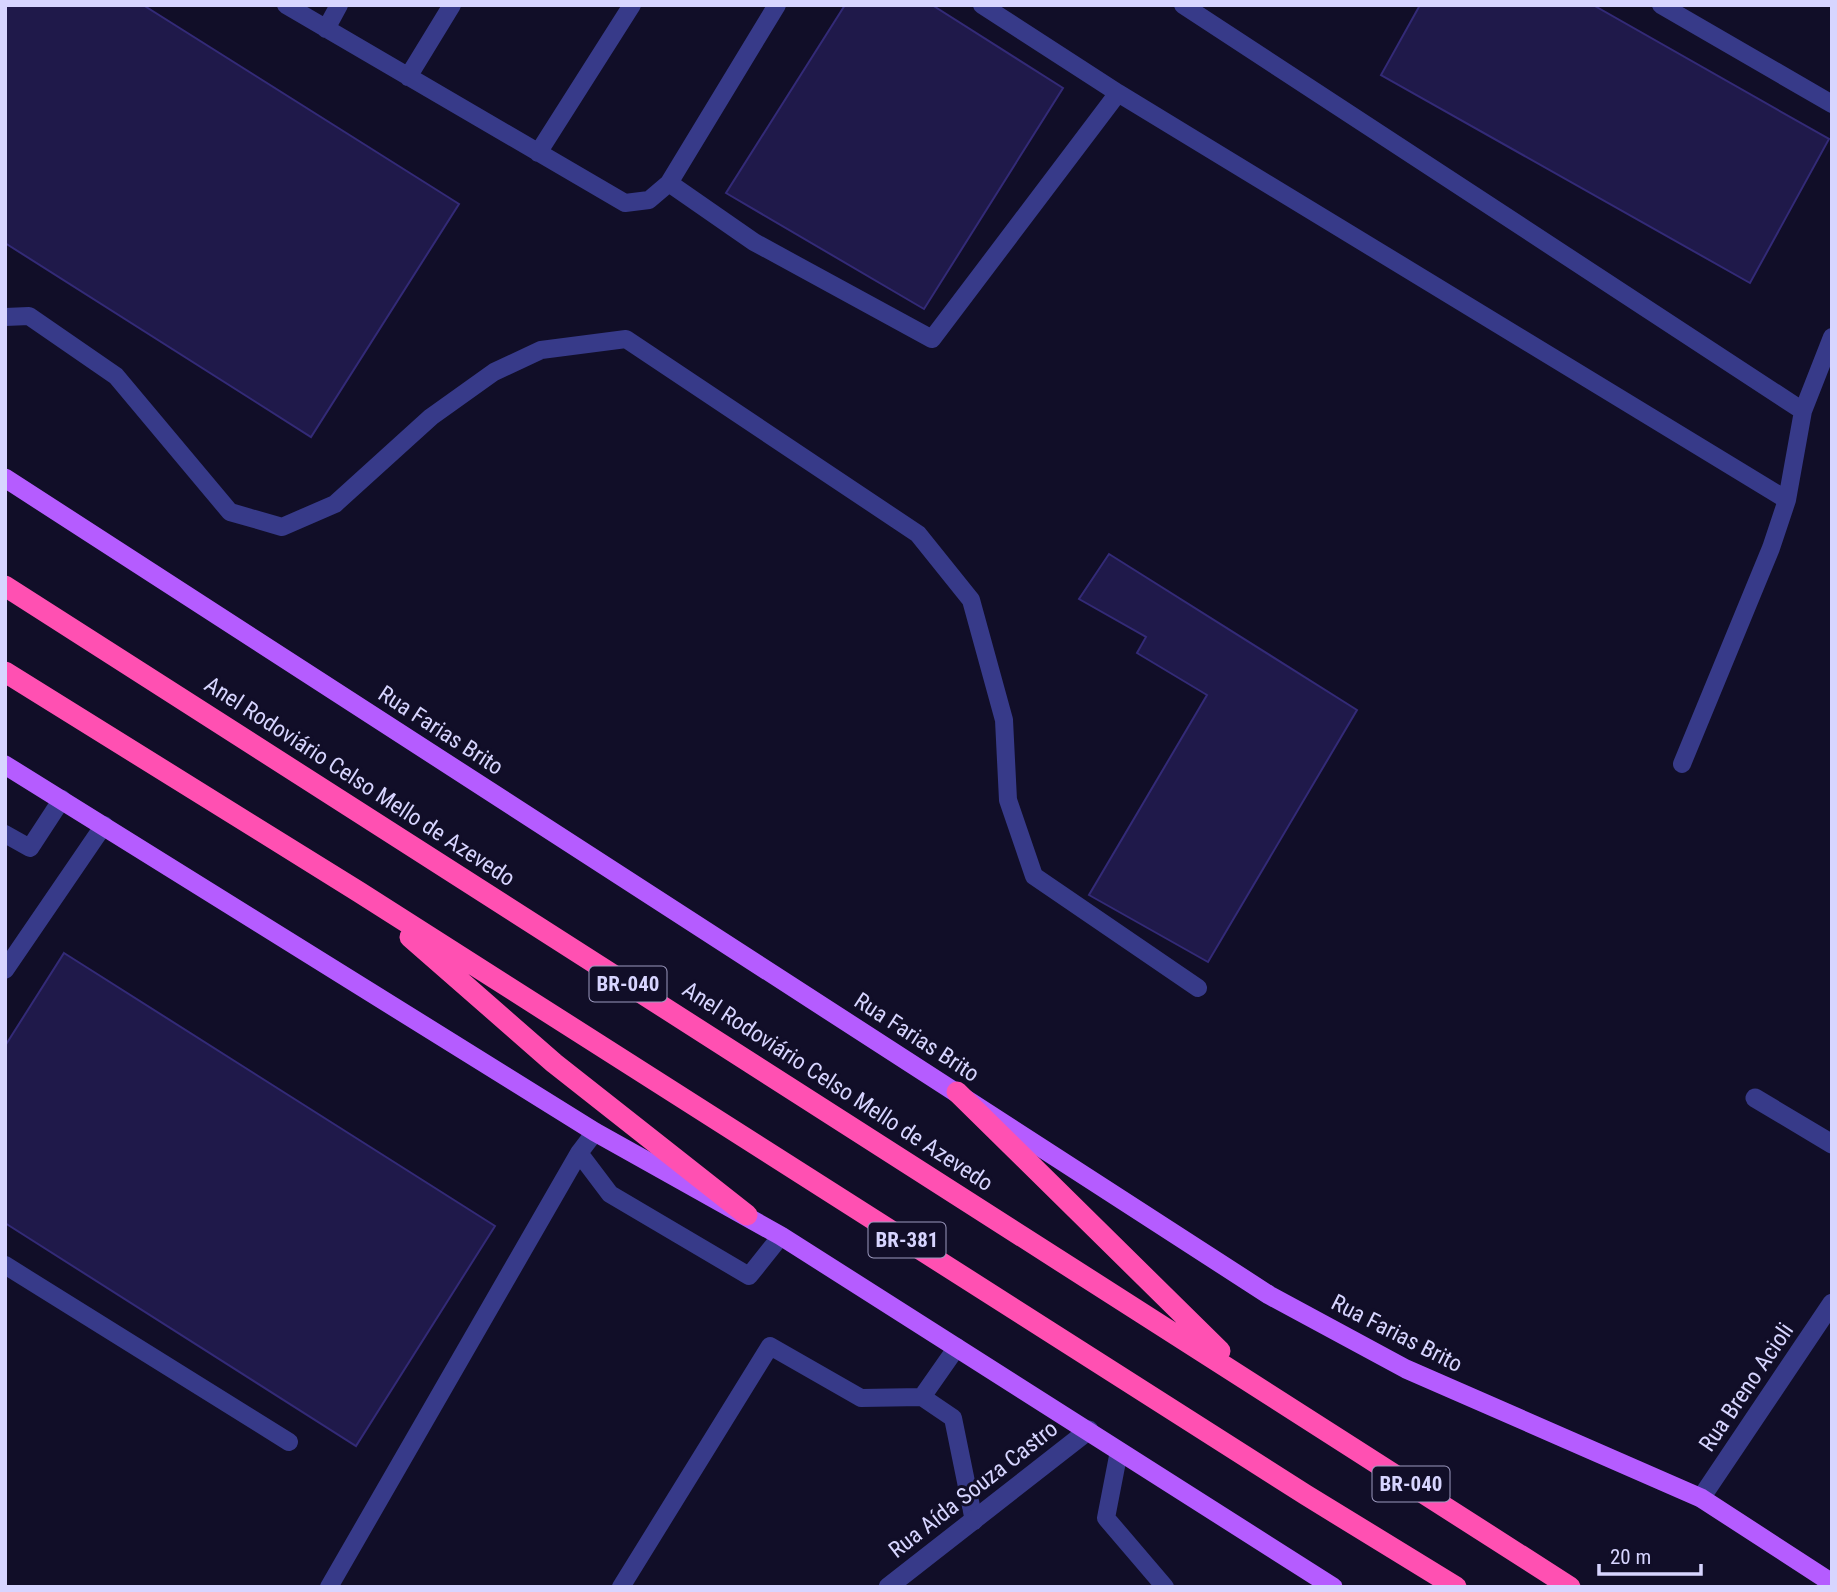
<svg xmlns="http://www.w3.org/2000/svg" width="1837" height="1592" viewBox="0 0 1837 1592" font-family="'Roboto Condensed',sans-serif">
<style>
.building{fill:#1f194a;stroke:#332a77;stroke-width:2}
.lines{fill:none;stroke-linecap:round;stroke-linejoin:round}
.service{stroke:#373a89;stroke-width:18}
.minor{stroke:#373a89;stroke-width:19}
.primary{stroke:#b55cff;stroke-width:19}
.motorway{stroke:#ff50b2;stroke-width:21}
.labels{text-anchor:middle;stroke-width:6;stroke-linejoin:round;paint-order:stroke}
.shield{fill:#110e28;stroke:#9c99be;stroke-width:2}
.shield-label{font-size:21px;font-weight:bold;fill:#d7d5ff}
.street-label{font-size:23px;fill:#d7d5ff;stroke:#110e28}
</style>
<rect width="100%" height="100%" fill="#110e28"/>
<path class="building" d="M5,5H143L459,204L311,437L5,243Z
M845,5H932L1063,88L924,309L726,193Z
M1420,5H1593L1829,139L1750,283L1381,75Z
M1109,554L1357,710L1208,962L1089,895L1207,695L1137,653L1146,637L1079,599Z
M64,953L495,1226L356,1446L5,1223V1046Z"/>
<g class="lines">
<path class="service" d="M286,5L625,203L649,200L669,183L777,5
M982,5L1118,93L1787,500
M1183,5L1803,411
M1661,5L1832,104
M326,29L339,5
M408,77L452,5
M538,153L632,5
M669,183L754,242L932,339L1118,93
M5,317L29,316L116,376L230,512L282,527L335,504L431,417L494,372L541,350L626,339L918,534L971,600L1004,720L1008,800L1034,876L1198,988
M1682,764L1771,548L1787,500L1803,411L1832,337
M5,834L30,848L62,799
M5,970L104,825
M579,1153L610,1194L749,1276L781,1236
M5,1265L289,1442
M922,1397L953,1418L974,1521
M1119,1451L1106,1518L1165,1587
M329,1587L579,1153L595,1132
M621,1587L770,1346L861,1398L922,1397L957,1347"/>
<path class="minor" d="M1755,1098L1832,1144
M1701,1498L1832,1303
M888,1587L1089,1430"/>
<path class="primary" d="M5,478L1269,1295L1406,1369L1701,1498L1832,1583
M5,765L595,1132L781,1236L1333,1587"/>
<path class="motorway" d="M5,586L1570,1587
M5,672L359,892L1306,1495L1456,1587
M410,937L554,1063L747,1215
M957,1092L1220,1351"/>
</g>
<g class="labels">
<g class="shield">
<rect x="589.5" y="966.5" width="77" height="35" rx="5"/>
<rect x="868.5" y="1222.5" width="77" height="35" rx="5"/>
<rect x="1372.5" y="1466.5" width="77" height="35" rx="5"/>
</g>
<g class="shield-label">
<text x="628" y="991">BR-040</text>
<text x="907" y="1247">BR-381</text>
<text x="1411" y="1491">BR-040</text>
</g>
<g class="street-label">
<text transform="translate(441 730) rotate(33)" y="8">Rua Farias Brito</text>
<text transform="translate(360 781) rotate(33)" y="8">Anel Rodoviário Celso Mello de Azevedo</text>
<text transform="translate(917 1037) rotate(33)" y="8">Rua Farias Brito</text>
<text transform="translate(838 1086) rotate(33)" y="8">Anel Rodoviário Celso Mello de Azevedo</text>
<text transform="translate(1397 1333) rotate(27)" y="8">Rua Farias Brito</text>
<text transform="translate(1746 1387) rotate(-56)" y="8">Rua Breno Acioli</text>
<text transform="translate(973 1489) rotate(-38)" y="8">Rua Aída Souza Castro</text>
</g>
</g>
<rect width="1837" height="1592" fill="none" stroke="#d7d5ff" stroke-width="14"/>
<path d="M1599 1564v10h102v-10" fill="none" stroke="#d7d5ff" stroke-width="3.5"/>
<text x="1610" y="1564" font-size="21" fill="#d7d5ff" stroke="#110e28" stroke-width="5" paint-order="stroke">20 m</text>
</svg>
